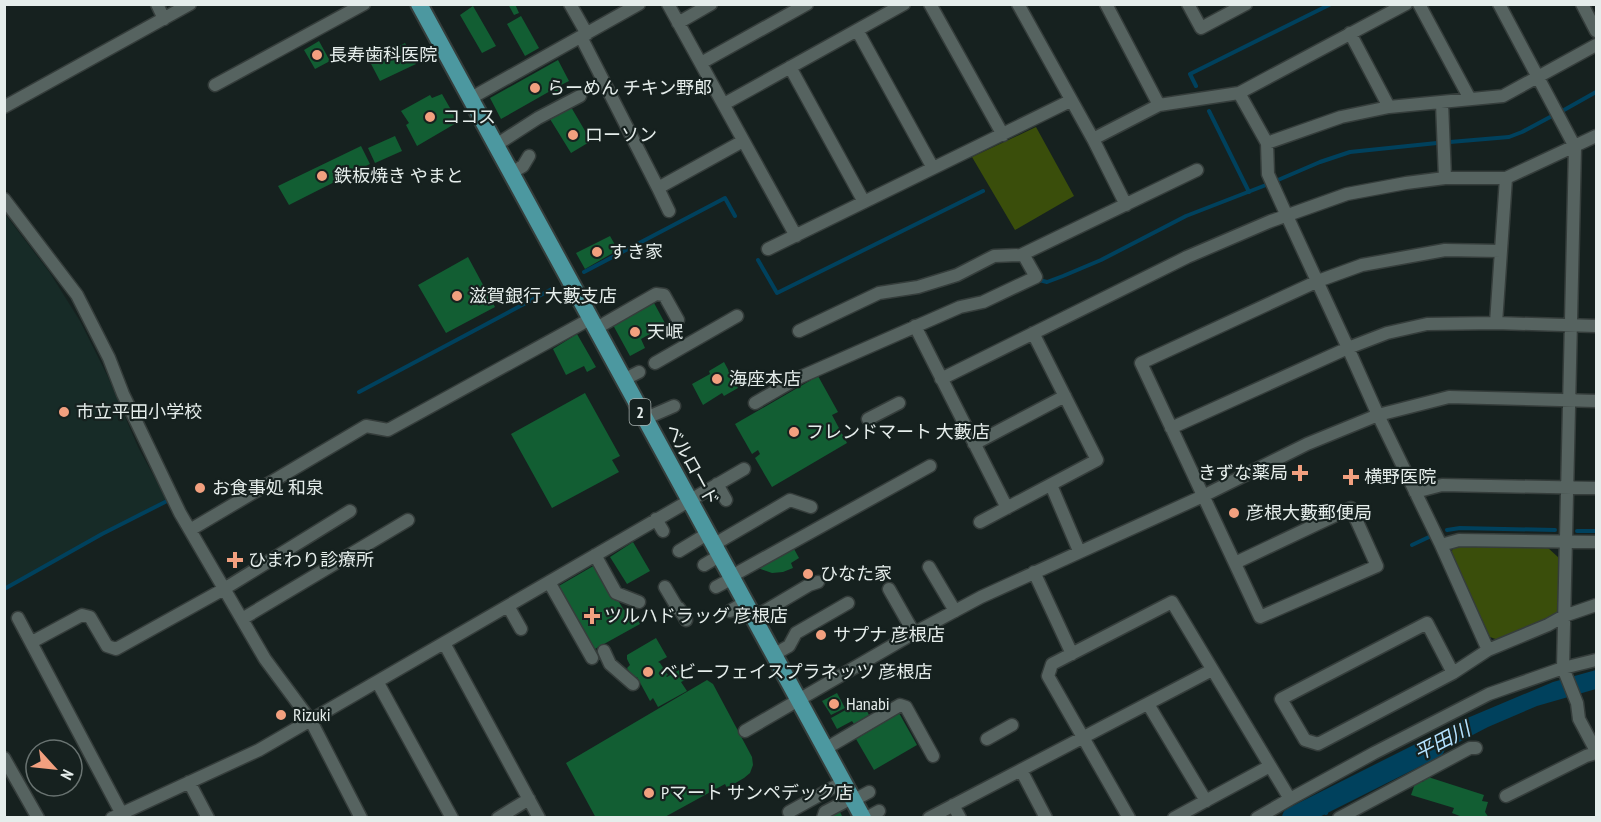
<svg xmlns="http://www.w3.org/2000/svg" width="1601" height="822" viewBox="0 0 1601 822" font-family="'PT Sans Narrow','Noto Sans JP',sans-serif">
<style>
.built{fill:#172b27}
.green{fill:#3a4e0b}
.water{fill:#00415d}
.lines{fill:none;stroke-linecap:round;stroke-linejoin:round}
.stream{stroke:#00415d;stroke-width:4}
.river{stroke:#00415d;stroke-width:22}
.building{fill:#125e33}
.minor-casing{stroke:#353d3b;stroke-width:15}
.major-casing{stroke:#353d3b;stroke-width:20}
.minor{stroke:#566360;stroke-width:12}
.major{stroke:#4c98a0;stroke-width:16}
.poi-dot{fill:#f2a07f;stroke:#16211f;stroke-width:2}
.labels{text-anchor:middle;stroke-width:4.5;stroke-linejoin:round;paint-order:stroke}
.shield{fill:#16211f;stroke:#a7b0ae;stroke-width:1.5}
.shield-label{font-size:16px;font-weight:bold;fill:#e5edeb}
.poi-label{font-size:18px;fill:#e5edeb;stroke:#16211f;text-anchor:start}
.street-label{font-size:18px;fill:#e5edeb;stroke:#16211f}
.water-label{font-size:20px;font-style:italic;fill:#b4e2ff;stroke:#16211f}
</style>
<rect width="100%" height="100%" fill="#16211f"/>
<path class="built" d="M5,214L50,273L80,321L108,377L138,447L166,499L5,590Z"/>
<path class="green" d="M1036,127L1074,196L1015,230L972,157Z
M1454,546L1547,547L1559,558L1558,613L1498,640L1490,637L1451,553Z"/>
<path class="water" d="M1596,670V689L1537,706L1488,727L1421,762L1392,760L1465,719L1553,682Z"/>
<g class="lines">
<path class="stream" d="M1196,86L1190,74L1331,4
M1564,110L1596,92
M1209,111L1249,192
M1450,142L1509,137L1522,132L1552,116
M1278,180L1320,162L1350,152L1437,143
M758,260L777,293L983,191
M584,272L725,198L735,216
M1039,280L1047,282L1063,276L1101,260L1186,216L1266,185
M359,392L552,289
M1447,530L1460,528L1555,530
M1577,531H1596
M1412,545L1429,537
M6,588L102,534L167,501
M1321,803L1326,813"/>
<path class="river" d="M1293,818L1434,747"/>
</g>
<path class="building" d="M508,4H515L519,13L514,15Z
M473,6L496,46L482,53L460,15Z
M521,16L539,48L525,56L507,24Z
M319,41L330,61L315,69L304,50Z
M405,43L416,64L380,81L370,62Z
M558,60L569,81L561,85L564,91L555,95L552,90L501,119L490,98Z
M442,94L458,122L417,146L406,125L409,123L401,111L430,95L432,98Z
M571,107L591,141L571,153L550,119Z
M395,136L402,151L375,163L368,148Z
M361,146L370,164L289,205L278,186Z
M610,236L618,250L585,269L576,253Z
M468,257L495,307L446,333L418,285Z
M654,303L666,325L641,339L645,348L630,356L613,325Z
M577,334L596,367L587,372L584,366L566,375L553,349Z
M724,362L738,388L724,396L722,393L703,405L692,384L710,374L709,371Z
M818,376L838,412L832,415L847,443L772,487L755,458L760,454L758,450L752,454L735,424Z
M585,393L620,456L612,460L619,472L552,508L511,434Z
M788,538L799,558L791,563L793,568L783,572L772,573L758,568L749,560Z
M633,542L650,571L627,584L610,557Z
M595,565L616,601L617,599L624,610L631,607L640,624L595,649L557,587Z
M656,638L667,657L658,662L660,663L668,675L666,676L667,677L679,670L685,680L681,682L687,691L658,707L653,698L650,701L637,677L633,678L627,668L630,665L627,659V655Z
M707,680L713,684L752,757L753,765L750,773L744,778L727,788L725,784L663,818H596L566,763Z
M837,693L845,708L831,715L822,701Z
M862,701L869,715L854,724L852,721L837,729L831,718Z
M899,713L917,745L874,770L856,739Z
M1425,776L1484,795L1482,801L1488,802L1485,812L1489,818H1465L1452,813L1454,808L1411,795L1416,781L1423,782Z
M839,810L843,818H826Z"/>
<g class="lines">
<defs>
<path id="minor" d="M157,4L164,19
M570,4L587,34
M668,4L796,236
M930,4L1003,135
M1018,4L1093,139L1126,205
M1106,4L1159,105
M1188,4L1201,28L1246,4
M1419,4L1470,99
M1499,4L1575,147L1563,668L1577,703L1579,719L1596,751
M1582,4L1596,31
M678,23L711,4
M857,30L933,168
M1350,33L1389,107
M581,37L658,188L743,141
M701,63L807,4
M790,67L864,202
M215,85L364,4
M1239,93L1267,143L1268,174L1287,216L1348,348L1378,415L1441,545L1488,650L1548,625L1564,616L1596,605
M471,98L639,4
M1442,103L1445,178
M724,104L904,4
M4,107L190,4
M1093,139L1159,105L1239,93L1406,4
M1267,143L1341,117L1389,107L1503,96L1596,45
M496,145L538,118L580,96
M511,173L523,166L529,156
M658,188L669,211
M4,199L77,295L109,358L123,394L180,513L265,659L311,721L361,818
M768,249L1070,101
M1496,323L1506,178
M915,326L1007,508
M595,329L656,294L664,295L678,320
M799,331L879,293L918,287L957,275L994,256L1021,255L1197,170
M655,363L737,316
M941,379L1187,257L1271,221L1347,194L1406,183L1445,178H1506L1596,136
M623,380L639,372
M755,403L798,378L960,307L983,302L1036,277L1023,254
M644,419L674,406
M868,419L899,403
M1171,428L1348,348L1387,333L1427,324L1496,323L1596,326
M974,444L1065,396
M717,484L726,500
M1051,485L1079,551
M1415,492L1442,485L1596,488
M656,519L663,531
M980,522L1097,460L1033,333
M190,530L366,426L388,430L590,319
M713,545L790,500L811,507
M1441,545L1459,540L1596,542
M679,551L707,534
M595,555L616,593L639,602
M1235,563L1351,508L1377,566L1260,617L1141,363L1318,281L1362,265L1445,250L1501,251
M704,565L719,556
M929,567L955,611
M1034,572L1072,654
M730,577L930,466
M549,582L592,658
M665,587L678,609
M716,587L731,579
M889,589L914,633
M508,606L521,629
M679,608L686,620
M730,611L744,603
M18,618L124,818
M753,618L809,585L818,582
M242,619L408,520
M32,642L82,615L90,617L107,646L116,649L224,589L350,511
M444,643L539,818
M604,651L610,664L633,684
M773,655L789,646L796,633L848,603
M1453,673L1427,623L1281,699L1305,740L1318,744L1453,673L1488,650
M378,683L452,818
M1148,704L1206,801
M745,731L914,633L981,597L1203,496L1307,444L1378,415L1449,397L1596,401
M987,739L1012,725
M825,749L900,705L906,707L933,756
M4,758L38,818
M1021,770L1046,818
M189,782L208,818
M1506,796L1586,756L1596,753
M1290,799L1374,753L1489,694L1563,668L1596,660
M854,800L869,792
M953,805L960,818
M789,812L843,782
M112,818L259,750L744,469
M498,818L529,799
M823,818L825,812L852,798
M866,818L879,811
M929,818L1212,670
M1129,818L1048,676L1052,664L1172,602L1290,799L1257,818
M1174,818L1270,766
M1339,818L1470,748H1476"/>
<path id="major" d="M419,4L863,818"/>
</defs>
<use href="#minor" class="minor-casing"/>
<use href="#major" class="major-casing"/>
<use href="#minor" class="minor"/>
<use href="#major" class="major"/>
</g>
<g class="poi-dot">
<circle cx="317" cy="55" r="6"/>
<circle cx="535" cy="88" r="6"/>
<circle cx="430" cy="117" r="6"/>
<circle cx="573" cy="135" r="6"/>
<circle cx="322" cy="176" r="6"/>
<circle cx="597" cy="252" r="6"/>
<circle cx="457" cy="296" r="6"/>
<circle cx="635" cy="332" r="6"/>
<circle cx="717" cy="379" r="6"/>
<circle cx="64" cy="412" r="6"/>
<circle cx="794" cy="432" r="6"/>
<path d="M1297 464h6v6h6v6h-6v6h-6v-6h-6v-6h6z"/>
<path d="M1348 468h6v6h6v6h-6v6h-6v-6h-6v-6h6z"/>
<circle cx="200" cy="488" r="6"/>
<circle cx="1234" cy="513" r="6"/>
<path d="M232 551h6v6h6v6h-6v6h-6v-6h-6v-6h6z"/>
<circle cx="808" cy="574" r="6"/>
<path d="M589 607h6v6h6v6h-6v6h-6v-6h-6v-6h6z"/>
<circle cx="821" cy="635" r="6"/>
<circle cx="648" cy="672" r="6"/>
<circle cx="834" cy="704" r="6"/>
<circle cx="281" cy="715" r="6"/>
<circle cx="649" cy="793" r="6"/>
</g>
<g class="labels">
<rect class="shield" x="629.5" y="399" width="21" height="26" rx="4.5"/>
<g class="shield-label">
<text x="640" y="418">2</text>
</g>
<g class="poi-label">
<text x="329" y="61">長寿歯科医院</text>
<text x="547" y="94">らーめん チキン野郎</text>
<text x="442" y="123">ココス</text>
<text x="585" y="141">ローソン</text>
<text x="334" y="182">鉄板焼き やまと</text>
<text x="609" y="258">すき家</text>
<text x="469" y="302">滋賀銀行 大藪支店</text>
<text x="647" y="338">天岷</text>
<text x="729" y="385">海座本店</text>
<text x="76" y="418">市立平田小学校</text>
<text x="806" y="438">フレンドマート 大藪店</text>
<text x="1288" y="479" text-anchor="end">きずな薬局</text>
<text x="1364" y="483">横野医院</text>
<text x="212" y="494">お食事処 和泉</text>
<text x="1246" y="519">彦根大藪郵便局</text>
<text x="248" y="566">ひまわり診療所</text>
<text x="820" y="580">ひなた家</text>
<text x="604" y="622">ツルハドラッグ 彦根店</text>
<text x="833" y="641">サプナ 彦根店</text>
<text x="660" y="678">ベビーフェイスプラネッツ 彦根店</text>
<text x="846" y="710">Hanabi</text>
<text x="293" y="721">Rizuki</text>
<text x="661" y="799">Pマート サンペデック店</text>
</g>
<g class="street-label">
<text transform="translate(692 465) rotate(61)" y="6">ベルロード</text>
</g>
<g class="water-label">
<text transform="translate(1442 741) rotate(-27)" y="7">平田川</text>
</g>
</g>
<rect width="1601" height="822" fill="none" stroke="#e5edeb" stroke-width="12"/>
<g transform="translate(54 768) rotate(117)"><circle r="28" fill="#16211f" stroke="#697371" stroke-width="1.5"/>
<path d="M0-4.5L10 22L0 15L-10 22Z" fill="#f2a07f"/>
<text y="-9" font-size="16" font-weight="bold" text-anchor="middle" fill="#e5edeb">N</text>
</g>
</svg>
